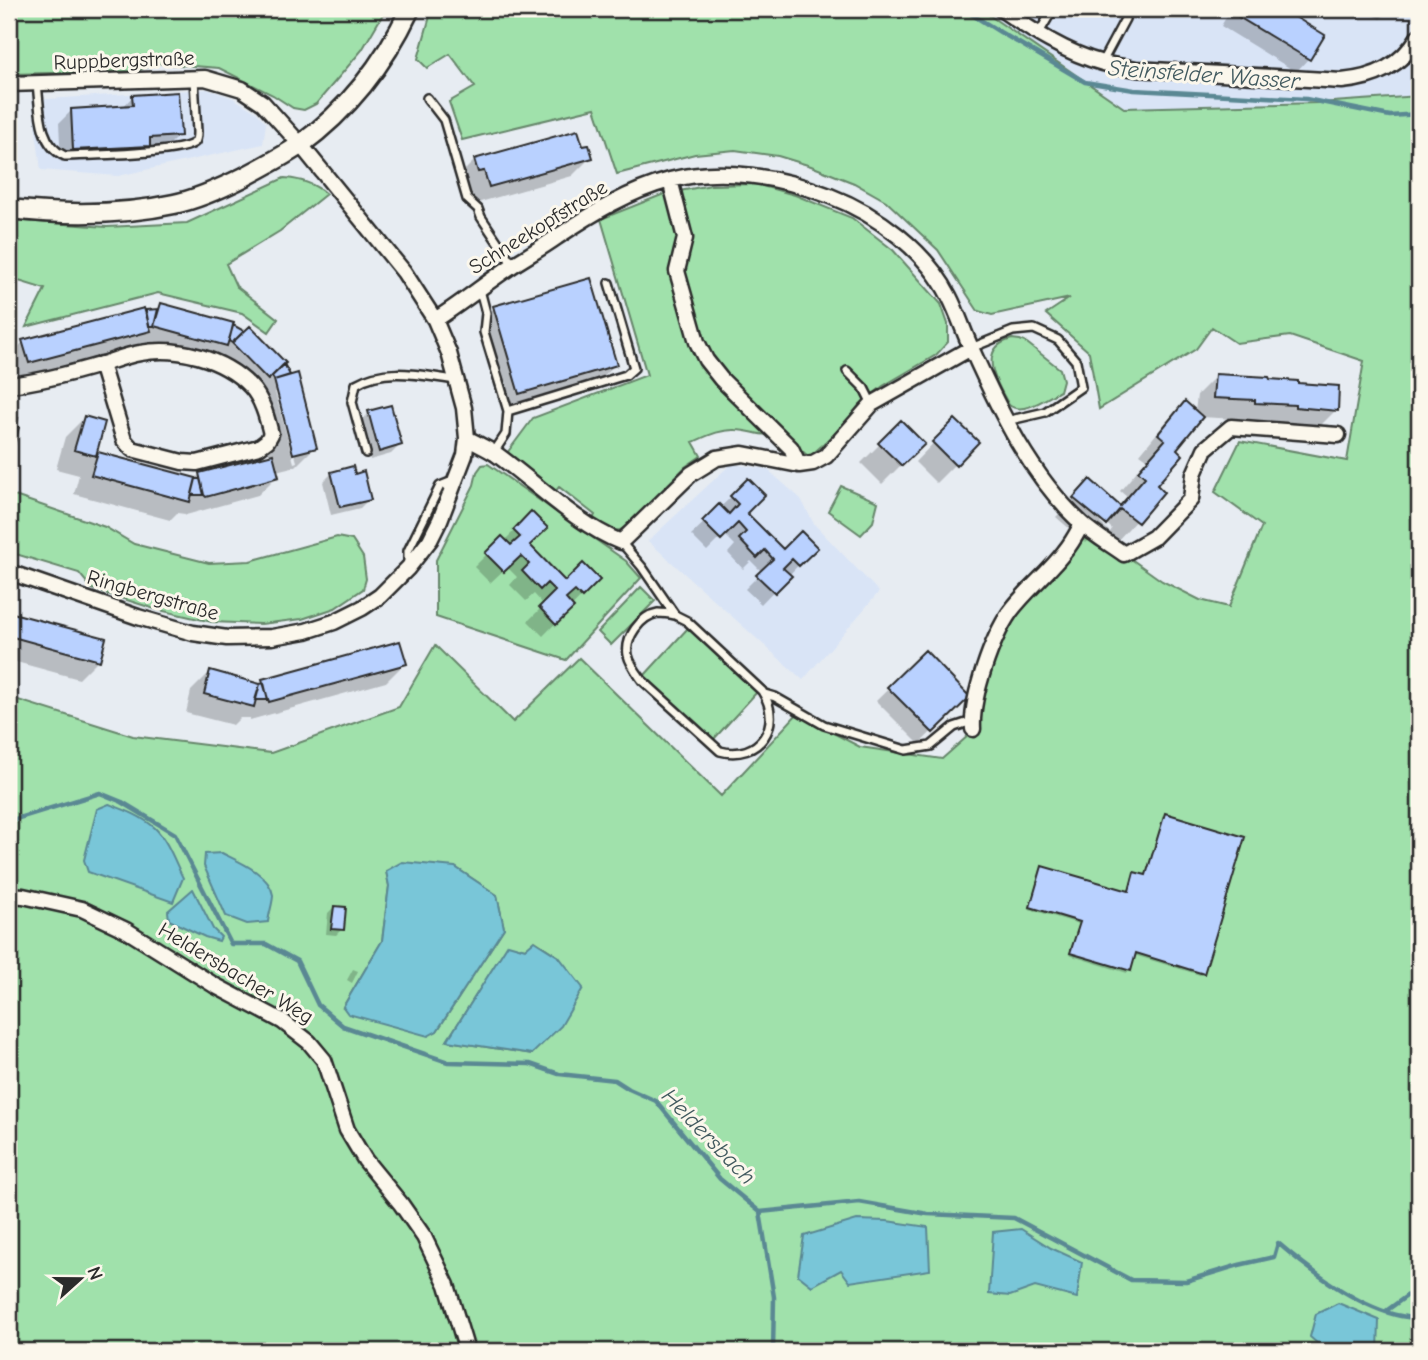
<svg xmlns="http://www.w3.org/2000/svg" width="1428" height="1360" viewBox="0 0 1428 1360" font-family="'Comic Neue',sans-serif">
<style>
.built{fill:#d9e4f6}
.green{fill:#a0e1ab;stroke:#66866b;stroke-width:2;fill-rule:evenodd}
.water{fill:#79c6d8;stroke:#5a8893;stroke-width:2}
.shadow{fill:#0003;fill-rule:evenodd}
.lines{fill:none;stroke-linecap:round;stroke-linejoin:round}
.stream{stroke:#5a8893;stroke-width:4.5}
.building{fill:#b9d1ff;stroke:#2b2b2b;stroke-width:2}
.service-casing{stroke:#2b2b2b;stroke-width:12}
.minor-casing{stroke:#2b2b2b;stroke-width:19}
.tertiary-casing{stroke:#2b2b2b;stroke-width:23}
.service{stroke:#fbf7ec;stroke-width:7}
.minor{stroke:#fbf7ec;stroke-width:14}
.tertiary{stroke:#fbf7ec;stroke-width:18}
.labels{text-anchor:middle;stroke-width:6;stroke-linejoin:round;paint-order:stroke}
.street-label{font-size:21px;fill:#2b2b2b;stroke:#fbf7ec}
.water-label{font-size:23px;font-style:italic;fill:#425a5f;stroke:#fbf7ec}
</style>
<rect width="100%" height="100%" fill="#e7ecf2"/>
<filter id="ink" filterUnits="userSpaceOnUse"><feTurbulence type="fractalNoise" baseFrequency=".0143" numOctaves="2"/><feDisplacementMap in="SourceGraphic" scale="14" xChannelSelector="R" yChannelSelector="G"/><feConvolveMatrix kernelMatrix="1 2 1 2 8 2 1 2 1" color-interpolation-filters="sRGB"/></filter>
<g filter="url(#ink)">
<path class="built" d="M938,9H1419V96L1318,103L1124,108Z
M207,89L233,98L256,112L266,123L263,144L118,176L41,170L32,100Z
M731,464L767,469L801,499L814,524L879,592L803,680L648,541Z"/>
<path class="green" d="M9,9H386L362,50L316,104L304,110L293,108L273,95L219,68L156,63L137,71L9,74Z
M432,9H980L1124,108L1318,103L1419,96V1351H9V697L133,736L271,753L399,707L435,645L513,722L579,658L721,796L797,714L860,747L942,759L978,727V720L997,635L1082,524L1162,581L1200,600L1229,607L1262,526L1215,492L1240,441L1347,461L1364,361L1290,336L1236,343L1212,327L1196,349L1099,409L1089,352L1046,314L1070,298L992,315L978,311L938,250L886,201L854,183L811,166L778,156L735,150L695,154L617,174L595,108L462,140L449,102L475,87L450,54L427,68L418,59ZM455,867L497,895L504,928L437,1031L428,1035L343,1007L382,941L389,886L386,871ZM535,941L559,957L532,1054L447,1041L508,945L525,949Z
M284,178C300,179 314,183 326,194L280,231L226,264L236,286L278,319L269,332L242,313L158,293L26,327L45,289L9,278V220L107,227L187,223Z
M755,184L795,195L852,218L893,250L941,304L948,324V342L936,355L883,386L859,405L844,426L809,457L780,431C765,440 753,430 736,430C721,429 707,436 693,442L701,456L685,467L630,524L620,530L605,531L592,521L595,515L559,487L555,492L507,453L533,418L647,375L601,219L664,194L711,185Z
M1012,339L1020,340L1027,343L1060,369L1063,380L1060,391C1046,398 1023,416 1009,405C996,383 976,348 1012,339Z
M488,464L626,561L641,578L566,660L436,617V560L474,485L477,472L482,465Z
M841,486L878,502L873,522L861,535L828,511Z
M9,494L105,527L134,544L209,563L250,561L337,537L352,540L363,557L366,579L363,589L335,608L302,619L261,624L212,622L155,609L92,589L79,573L9,552Z
M641,587L655,601L611,645L598,632Z
M688,628L757,692L713,740L644,676Z"/>
<path class="water" d="M109,804C125,810 142,816 155,828C168,841 175,862 183,878L173,902L88,872L84,860L97,809Z
M222,853C238,861 270,874 273,895C273,903 269,913 268,922L247,924L226,916L204,866L205,854Z
M402,862L455,867L497,895L504,928L437,1031L428,1036L348,1014L343,1007L382,941L389,886L386,871Z
M193,889L213,929L221,937L219,941L205,937L169,920L168,911Z
M534,941L559,957L583,988L561,1026L532,1054L447,1041L508,944L525,949Z
M857,1220L887,1221L928,1227L930,1270L850,1282L841,1270L812,1286L798,1275L804,1236Z
M1021,1229L1051,1248L1082,1262L1077,1298L1035,1287L1010,1296L989,1294L993,1232Z
M1338,1303L1379,1320L1378,1351H1326L1310,1337L1316,1314Z"/>
<path class="shadow" d="M1231,9H1279L1323,36L1308,59L1296,72L1221,26Z
M1362,9H1390L1380,19Z
M133,96L179,135L166,148L145,149L136,158L61,162L59,123L72,110L122,108Z
M582,148L591,157L572,176L470,205L466,189L459,190L456,179L475,160Z
M161,305L231,326L244,333L282,364L289,377L315,447L296,466L276,471L277,476L258,495L186,515L185,514L177,513L170,520L74,494L79,475L56,469L65,437L84,418L96,453L195,479L199,475L270,457L253,393L248,397L210,361L207,364L134,345L130,350L10,381L9,377V356L23,342L145,312L155,311ZM275,392H278L297,462L294,463Z
M494,308L615,365L602,377L507,405L482,320Z
M1216,376L1336,410L1317,429L1276,426V423L1236,421V419L1201,417L1174,449L1154,486L1162,492L1117,541L1101,528L1086,543L1056,517L1090,482L1118,507L1127,497L1120,491L1147,459L1140,454L1166,422L1185,403L1195,412L1197,395ZM1103,520L1112,529L1110,532L1100,523Z
M369,413L400,445L391,454L370,460L360,422Z
M955,421L977,442L936,483L915,462Z
M901,423L922,444L882,484L861,463Z
M332,473L369,499L360,508L331,515L323,482Z
M748,481L744,513L783,551L815,548L761,604L745,589L762,572L751,561L743,569L728,553L735,545L724,534L707,551L691,535Z
M531,514L528,545L564,583L598,580L543,636L528,621L544,605L534,594L526,601L510,585L517,577L507,567L490,583L474,567L502,539L504,541Z
M9,613L104,639L98,660L79,679L9,660Z
M925,653L967,697L919,744L876,701Z
M405,663L386,682L250,720V718H240L233,725L186,713L191,691L210,672L259,684L263,680Z
M1165,815L1203,973L1200,975L1134,955L1130,970L1127,973L1069,955L1079,924L1029,909L1040,870L1043,868L1128,893L1132,876L1135,874L1145,877L1163,818Z
M334,907L342,929L336,935L326,934L328,913Z
M353,969L358,971L352,983L347,980Z"/>
<g class="lines">
<path class="stream" d="M963,9L1000,32L1085,82L1134,90L1306,99L1390,116L1419,114
M9,821L100,793L122,802L175,834L231,944H266L297,961L318,1005L343,1026L448,1062L530,1064L559,1074L615,1080L629,1089L656,1101L720,1179L760,1212L859,1202L928,1214L1014,1218L1131,1280L1186,1281L1239,1265L1274,1257L1278,1243C1313,1273 1371,1318 1419,1318
M760,1212L774,1297L773,1351
M1386,1311L1419,1287"/>
</g>
<path class="building" d="M1234,9H1282L1325,35L1310,60L1232,13Z
M178,92L181,136L150,138V146L73,150L71,109L133,105L132,95Z
M578,130L583,146L589,145L593,158L489,187L484,171L478,172L474,159Z
M591,278L617,365L519,394L493,306Z
M161,303L234,323L227,346L154,326Z
M144,308L151,331L29,363L22,340Z
M158,309L154,326H149L146,310Z
M233,325L244,331L232,343L229,341Z
M250,326L286,363L268,380L232,343Z
M284,364L290,375L274,380L272,376Z
M298,373L317,448L293,454L274,380Z
M1215,374L1269,377L1270,379L1298,381V383L1339,386L1338,411L1295,407V405L1255,403V400L1213,398Z
M1185,401L1203,417L1177,449L1183,455L1157,485L1164,492L1138,523L1120,509L1106,525L1073,498L1090,479L1120,506L1145,477L1138,471L1165,440L1158,434Z
M391,405L402,445L379,452L368,411Z
M9,416L18,418L16,427H19L13,450L9,448Z
M84,416L105,422L96,456L74,450Z
M955,419L979,442L956,466L932,442Z
M901,420L925,444L902,466L878,443Z
M98,452L196,478L190,502L91,475Z
M273,454L279,477L206,497L204,495L199,473Z
M353,466L355,474L364,471L371,500L340,507L331,472Z
M748,478L765,495L747,513L783,549L801,531L818,548L799,566L792,559L783,568L792,576L775,593L756,575L773,559L765,550L757,558L739,539L746,532L738,523L721,540L702,521L719,504L729,514L738,504L730,496Z
M196,479H200L204,495H192Z
M531,511L548,528L530,545L565,581L583,563L600,580L582,598L575,591L566,599L574,608L556,625L539,607L555,591L547,583L540,590L522,571L529,564L521,556L504,572L485,553L502,536L511,545L520,537L513,530Z
M9,612L106,638L100,661L9,636Z
M400,641L407,664L269,702L262,679Z
M925,650L970,697L933,733L887,687Z
M210,670L260,684L254,707L204,694Z
M264,683L268,700H255L260,684Z
M1165,813L1245,837L1204,974L1136,953L1131,971L1070,953L1080,922L1030,907L1042,866L1129,891L1134,872L1146,875Z
M334,906L346,907L344,930L331,929Z"/>
<g class="lines">
<defs>
<path id="service" d="M1039,33L1053,9
M1102,62L1125,19
M37,83C40,108 38,145 65,156C86,155 184,154 195,142C197,139 197,135 197,132L194,79
M427,98L444,120L467,199L478,209L481,217L513,265
M480,290L486,313L484,332L508,411L506,434L494,452
M971,348L1013,331L1034,329L1058,340L1076,361L1081,387L1045,412L1006,421
M847,371L864,388L872,404
M508,411L626,375L634,368L609,283
M366,453L352,402L356,384C386,366 423,376 456,380
M621,542L642,567L675,615L687,621L762,691C784,725 759,761 720,751L642,680C637,673 630,664 628,655C625,638 640,616 658,613C663,613 670,614 675,615
M408,566V551L440,486L455,480
M765,694L775,697L824,725L906,750L931,746L954,727L972,721"/>
<path id="minor" d="M1001,9C1032,31 1066,53 1103,63C1114,66 1125,67 1136,69L1342,81C1375,78 1401,66 1419,36
M9,84L205,78L242,89L263,103L300,144L404,272L435,320L449,353L464,408L467,438L465,455L440,520L430,540L408,568L380,596L362,608L334,622L306,631L272,637L227,638L193,633L138,617L9,572
M670,180L685,238L677,271L697,342L706,360L721,379L791,448L799,465
M435,320C462,303 486,283 513,265C527,256 543,247 557,237C593,213 629,191 670,180C722,166 781,177 830,196C877,214 926,251 949,296C958,313 964,333 972,350C1000,412 1030,475 1081,523C1094,535 1110,544 1124,554L1154,537L1191,499L1194,474L1205,449L1231,427L1338,435
M9,385C37,382 76,372 103,364C115,360 127,355 140,353C177,346 223,358 250,386C262,398 267,418 271,434L267,441L259,447L197,463L182,462L132,449L124,440L101,364
M467,438C477,444 487,448 496,454C535,482 576,524 621,542L691,474L717,458L743,454L799,465L813,463L826,456L872,404L971,348
M973,729C971,697 992,638 1010,612C1026,590 1049,573 1065,551C1072,543 1077,533 1082,524
M9,895L23,896L82,909L126,930L214,985L282,1021L309,1042L324,1060L347,1130L365,1160L401,1204L424,1237L447,1285L467,1351"/>
<path id="tertiary" d="M9,209C64,215 119,216 174,204C198,199 222,188 244,177C263,167 282,157 300,145C348,110 385,62 410,9"/>
</defs>
<use href="#service" class="service-casing"/>
<use href="#minor" class="minor-casing"/>
<use href="#tertiary" class="tertiary-casing"/>
<use href="#service" class="service"/>
<use href="#minor" class="minor"/>
<use href="#tertiary" class="tertiary"/>
</g>
</g>
<g class="labels">
<g class="street-label">
<text transform="translate(124 60) rotate(-2)" y="7">Ruppbergstraße</text>
<text transform="translate(538 227) rotate(-32)" y="7">Schneekopfstraße</text>
<text transform="translate(153 595) rotate(16)" y="7">Ringbergstraße</text>
<text transform="translate(236 973) rotate(31)" y="7">Heldersbacher Weg</text>
</g>
<g class="water-label">
<text transform="translate(1204 74) rotate(4)" y="8">Steinsfelder Wasser</text>
<text transform="translate(709 1136) rotate(46)" y="8">Heldersbach</text>
</g>
</g>
<rect width="1428" height="1360" fill="none" stroke="#fbf7ec" stroke-width="35"/>
<rect x="18" y="18" width="1393" height="1325" fill="none" stroke="#2b2b2b" stroke-width="2.5" filter="url(#ink)"/>
<g transform="translate(80 1279) rotate(69)" stroke="#fbf7ec" stroke-width="5" paint-order="stroke">
<path d="M0-5L12 26L0 18L-12 26Z" fill="#2b2b2b"/>
<text y="-10" font-size="19" font-weight="bold" text-anchor="middle" fill="#2b2b2b">N</text>
</g>
</svg>
